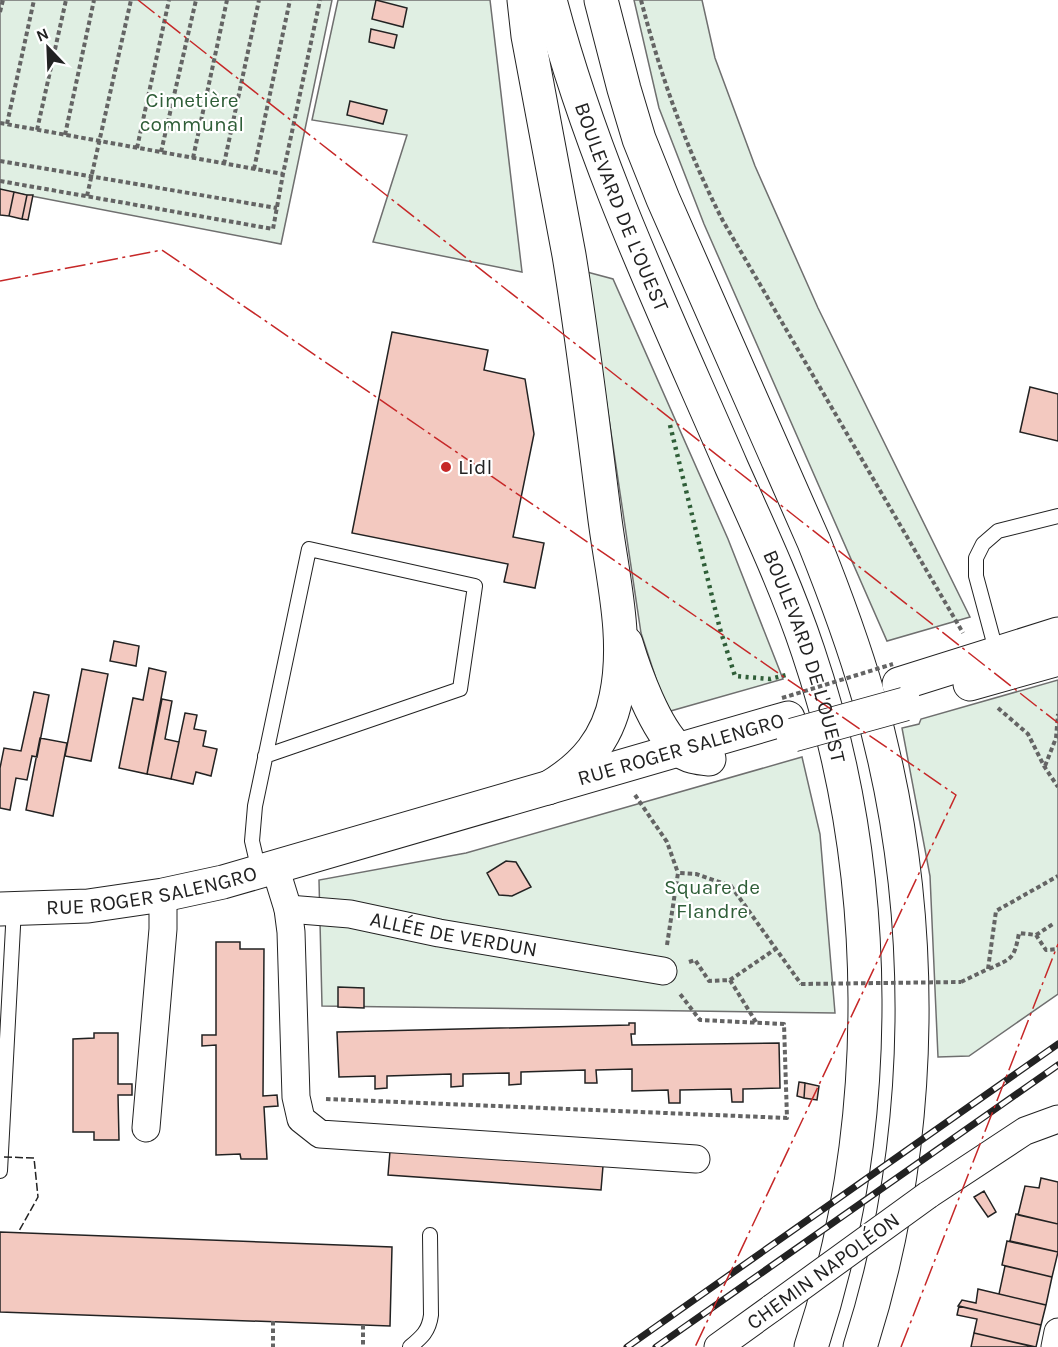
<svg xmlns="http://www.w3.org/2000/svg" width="1058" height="1347" viewBox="0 0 1058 1347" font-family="Karla,sans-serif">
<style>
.green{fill:#e0efe3;stroke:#6f6f6f;stroke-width:1.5}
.building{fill:#f3c9c0;stroke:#222;stroke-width:1.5}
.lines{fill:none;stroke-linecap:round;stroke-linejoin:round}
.lane-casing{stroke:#222;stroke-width:16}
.street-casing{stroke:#222;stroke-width:29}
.secondary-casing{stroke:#222;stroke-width:35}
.primary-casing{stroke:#222;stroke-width:35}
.path{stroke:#646464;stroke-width:4;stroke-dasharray:4.5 3;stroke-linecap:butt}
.lane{stroke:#fff;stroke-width:14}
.street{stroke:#fff;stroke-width:27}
.secondary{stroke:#fff;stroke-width:33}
.primary{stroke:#fff;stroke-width:33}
.rail-casing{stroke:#222;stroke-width:7}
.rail{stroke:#fff;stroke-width:4.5;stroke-dasharray:14;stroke-linecap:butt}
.street-bridge-casing{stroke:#222;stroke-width:29;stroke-linecap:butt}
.secondary-bridge-casing{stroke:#222;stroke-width:35;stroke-linecap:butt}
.path-bridge{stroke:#646464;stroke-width:4;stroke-dasharray:4.5 3;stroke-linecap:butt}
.street-bridge{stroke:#fff;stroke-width:27}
.secondary-bridge{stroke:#fff;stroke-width:33}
.hedge{stroke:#2f5e38;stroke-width:4.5;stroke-dasharray:3 4.5;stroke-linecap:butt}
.fence{stroke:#222;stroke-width:1.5;stroke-dasharray:8 3;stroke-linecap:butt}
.power{stroke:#c62828;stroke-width:1.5;stroke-dasharray:21 4.5 3 4.5;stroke-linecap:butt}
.poi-dot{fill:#c62828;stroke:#fff;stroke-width:2}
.labels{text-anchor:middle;stroke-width:4.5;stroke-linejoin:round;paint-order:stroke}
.park-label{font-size:21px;fill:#2f5e38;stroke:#fff}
.street-label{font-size:21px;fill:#222;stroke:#fff}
.poi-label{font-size:21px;fill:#222;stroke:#fff;text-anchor:start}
</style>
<rect width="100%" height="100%" fill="#fff"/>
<path class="green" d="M0,0H332L281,244L0,190Z
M338,0H490L522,272L373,242L407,135L312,120Z
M634,0H702L715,58L755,166L818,308L970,617L887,641L704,224L659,108Z
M587,272L613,279L728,539L783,679L667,712L641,633Z
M1058,680V994L969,1056L938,1057L930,876L902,728L919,724L921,719Z
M802,757L820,834L835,1013L322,1006L319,880L466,853Z"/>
<path class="building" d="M376,0L407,8L403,27L372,19Z
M371,29L397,35L394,48L369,42Z
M350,101L387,110L383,124L347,115Z
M0,189L14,192L9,216L0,215Z
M14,192L27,195L22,219L9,216Z
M27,195H33L28,220L22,219Z
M392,332L488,350L484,370L525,379L534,434L513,537L544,543L535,588L504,582L508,564L352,533Z
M1030,387L1058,394V441L1020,432Z
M114,641L139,646L136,666L110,661Z
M149,668L166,672L147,774L119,768L133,698L143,700Z
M82,669L108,674L91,761L65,756Z
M34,692L49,695L37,757L32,756L27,780L16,778L10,810L0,808V768L4,748L21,751Z
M162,699L172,701L165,739L179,742L171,779L147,774Z
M185,713L197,715L194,729L206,731L203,746L217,749L211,776L196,772L193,784L171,779Z
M40,738L67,743L53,816L26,810Z
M506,861L516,862L531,887L512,896L499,895L487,873Z
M216,942H240V949H264L263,1096L277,1095L278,1106L264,1107L267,1159H241L240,1154L216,1155V1045L202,1046V1035H216Z
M338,987L364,988V1008L338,1007Z
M629,1023H635V1034H631L632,1045L779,1043L780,1088L743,1089V1102H732L731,1089L680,1090V1103H669L668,1090L632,1091V1069L596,1070L597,1083H585V1070L521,1072V1084L509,1085V1073L463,1074V1086L451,1087V1074L387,1076V1088L375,1089V1076L339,1077L337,1032L629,1025Z
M94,1033H118V1084H132V1095H118L119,1140H94V1132H73V1039L94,1038Z
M799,1082L805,1083L804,1098L797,1096Z
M805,1083L819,1086L817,1100L804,1098Z
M390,1151L603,1166L601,1190L388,1175Z
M1041,1178L1058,1182V1224L1018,1215L1025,1186L1039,1188Z
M984,1191L996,1212L988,1217L974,1197Z
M1016,1214L1058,1224V1252L1010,1241Z
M0,1232L392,1247L390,1326L0,1312Z
M1007,1241L1058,1252L1052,1277L1002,1265Z
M1005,1266L1052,1277L1046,1305L999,1294Z
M978,1289L1046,1305L1041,1325L958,1306L962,1300L976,1303Z
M959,1306L1041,1325L1036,1347L974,1333L977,1319L957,1315Z
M974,1333L1034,1347H971Z"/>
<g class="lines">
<defs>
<path id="lane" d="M997,654L976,576V558L983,544L998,531L1058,516
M259,871L252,841L255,806L309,549L475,586L460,689L265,756
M0,1171L14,908
M410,1347C422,1337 429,1331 431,1315L430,1235"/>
<g id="street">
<path d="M275,867L288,909L291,932L296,1097L301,1119L320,1134L696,1159"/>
<path id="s1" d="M288,909L350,914L439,933L663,971"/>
<path d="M146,1128L163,929V895"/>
<path d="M928,1195L1025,1131L1058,1119"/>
<path d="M718,1347L772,1308"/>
<path d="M1055,1347L1058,1332"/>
</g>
<g id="secondary">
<path d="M899,684L1058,634"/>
<path d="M970,684L1058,659"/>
<path id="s2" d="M0,909L88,906L163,895L223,882L788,718"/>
</g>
<g id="primary">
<path d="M524,0L528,36C542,109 556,182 569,255C583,340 593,426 604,512C611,572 629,636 616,697C608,739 584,767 548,788"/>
<path id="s3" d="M550,0C593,164 665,313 732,468C759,528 787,588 808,651C883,873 884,1125 811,1347"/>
<path d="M601,0L624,89L639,139L663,199L814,542C834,592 853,643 868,695C929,906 927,1138 860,1347"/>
<path d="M626,643C635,673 655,728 678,749C688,757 698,758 709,759"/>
</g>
</defs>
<use href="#lane" class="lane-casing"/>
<use href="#street" class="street-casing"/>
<use href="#secondary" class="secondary-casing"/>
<use href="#primary" class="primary-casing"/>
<path class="path" d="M641,0C661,77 687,151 723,221L963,633
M0,12L3,0
M0,123L283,174
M7,124L34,0
M37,130L66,0
M65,135L94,0
M137,148L169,0
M161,152L196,0
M193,158L227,0
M0,161L277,208
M224,164L259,0
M254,169L290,0
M0,181L273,229L283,174L320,0
M87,196L131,0
M998,708L1028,734L1044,766L1058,787
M1045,766L1056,738L1058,714
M635,795L667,842L678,873
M1036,935L1053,924
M667,945L678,873L696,874L731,886L801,984
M689,962L695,960L709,981L730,980L777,948
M989,969C1012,958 1014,960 1019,933L1036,935L1046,950L1058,949
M730,980L756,1022
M961,982L988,969L996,911L1058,876
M326,1099L787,1118L784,1024L700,1020L680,994
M273,1321V1347
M363,1325V1347"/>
<use href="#lane" class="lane"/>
<use href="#street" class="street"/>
<use href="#secondary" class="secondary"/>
<use href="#primary" class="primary"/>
<defs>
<path id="rail" d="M627,1347L1058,1044
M656,1347L1058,1065"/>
</defs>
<use href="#rail" class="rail-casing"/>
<use href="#rail" class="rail"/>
<defs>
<path id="street-bridge" d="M772,1308L928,1195"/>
<path id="secondary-bridge" d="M793,735L905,704"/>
</defs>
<use href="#street-bridge" class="street-bridge-casing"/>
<use href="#secondary-bridge" class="secondary-bridge-casing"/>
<path class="path-bridge" d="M782,698L893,664
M801,984L961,982"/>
<use href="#street-bridge" class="street-bridge"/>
<use href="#secondary-bridge" class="secondary-bridge"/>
<path class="hedge" d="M670,425L720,629L735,676L770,679L786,675"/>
<path class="fence" d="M4,1157L34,1158L38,1197L19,1231"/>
<path class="power" d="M138,0L1058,723
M0,281L162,250L956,795L695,1347
M901,1347L1058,944"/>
</g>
<circle class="poi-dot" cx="446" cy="467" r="6"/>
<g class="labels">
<g class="park-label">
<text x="192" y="107">Cimetière<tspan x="192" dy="24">communal</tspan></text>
<text x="712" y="894">Square de<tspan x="712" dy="24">Flandre</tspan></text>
</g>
<g class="street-label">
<text dy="7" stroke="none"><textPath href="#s3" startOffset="219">BOULEVARD DE L'OUEST</textPath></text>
<text dy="7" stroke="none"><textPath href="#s3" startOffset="705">BOULEVARD DE L'OUEST</textPath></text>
<text dy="7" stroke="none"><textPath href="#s2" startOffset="702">RUE ROGER SALENGRO</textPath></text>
<text dy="7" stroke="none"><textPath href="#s2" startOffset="153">RUE ROGER SALENGRO</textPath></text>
<text dy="7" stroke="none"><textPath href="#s1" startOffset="168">ALLÉE DE VERDUN</textPath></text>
<text transform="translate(823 1271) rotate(-36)" y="7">CHEMIN NAPOLÉON</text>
</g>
<g class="poi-label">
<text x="458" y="474">Lidl</text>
</g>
</g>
<g transform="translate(48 48) rotate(337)" stroke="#ffffff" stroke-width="4.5" paint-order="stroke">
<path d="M0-4.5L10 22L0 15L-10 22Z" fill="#222222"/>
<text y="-9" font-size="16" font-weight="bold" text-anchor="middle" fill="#222222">N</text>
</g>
</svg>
